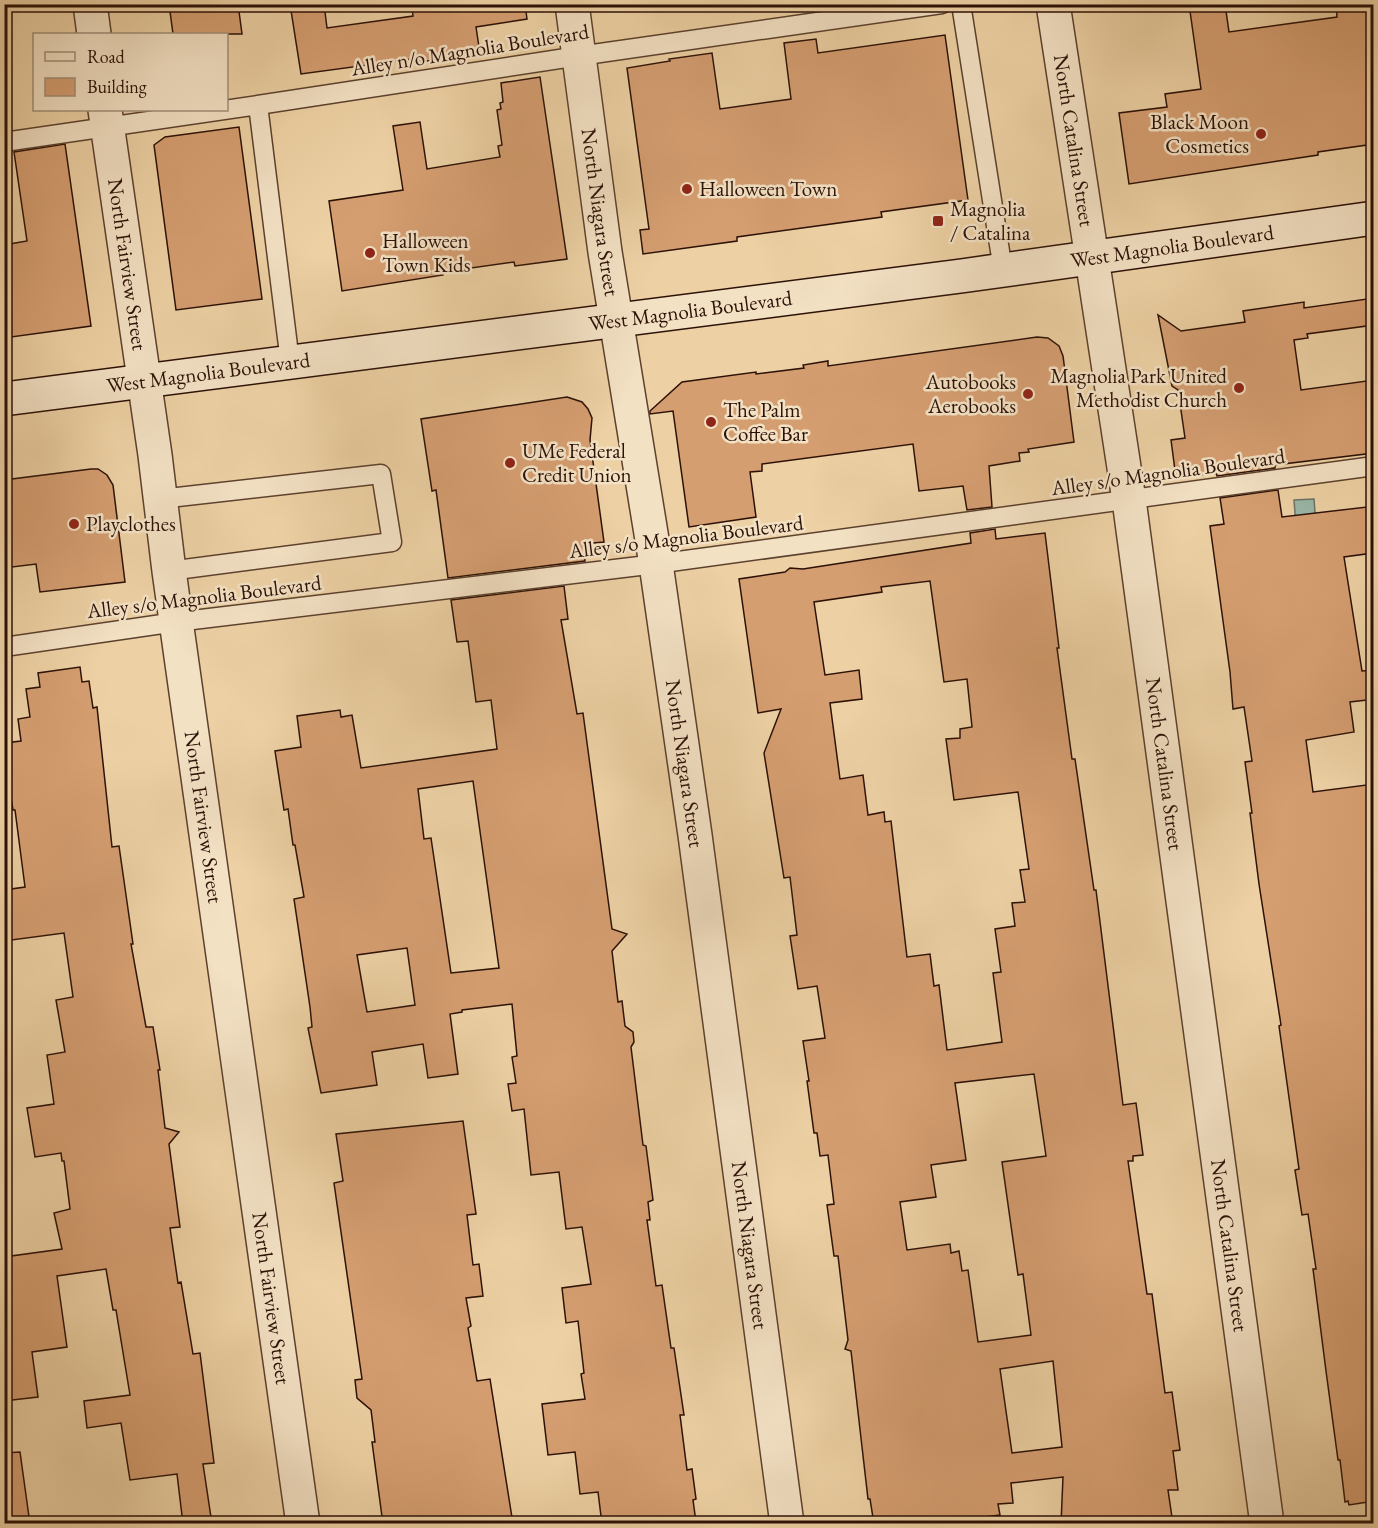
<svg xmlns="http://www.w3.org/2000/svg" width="1378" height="1528" viewBox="0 0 1378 1528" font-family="'EB Garamond',serif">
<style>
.water{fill:#99b7a8;stroke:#6d7568;stroke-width:1.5}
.building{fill:#d59e71;stroke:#2c1107;stroke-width:1.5;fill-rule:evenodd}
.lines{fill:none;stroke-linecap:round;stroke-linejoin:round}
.service-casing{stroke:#5c412e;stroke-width:21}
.minor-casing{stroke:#5c412e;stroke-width:36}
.secondary-casing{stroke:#2c1107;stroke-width:36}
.service{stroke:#f3e1c4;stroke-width:18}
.minor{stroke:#f3e1c4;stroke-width:33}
.secondary{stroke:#f3e1c4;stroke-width:33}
.poi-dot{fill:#8f2418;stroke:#f3e1c4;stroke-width:2}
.labels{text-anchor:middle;stroke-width:5;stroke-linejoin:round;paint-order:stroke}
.street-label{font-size:21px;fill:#2c1107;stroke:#f3e1c4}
.poi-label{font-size:21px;fill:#2c1107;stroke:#f3e1c4;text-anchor:start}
</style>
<rect width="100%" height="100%" fill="#edd1a4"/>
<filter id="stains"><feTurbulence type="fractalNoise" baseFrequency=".00333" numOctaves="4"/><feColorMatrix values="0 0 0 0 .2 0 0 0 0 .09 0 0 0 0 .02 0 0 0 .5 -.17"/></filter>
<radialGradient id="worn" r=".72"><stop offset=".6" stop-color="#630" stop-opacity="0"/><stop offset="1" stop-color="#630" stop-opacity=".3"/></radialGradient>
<path class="water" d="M1314,499L1317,538L1297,539L1294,500Z"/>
<path class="building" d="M169,4H238L242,34H173Z
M290,4H324L327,28L413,16L412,7L428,4H525L527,19L476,27L480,54L420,62L419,58L301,74Z
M1189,4H1225L1229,32L1337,17L1336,4H1366L1374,72V144L1318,152V155L1129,184L1119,113L1167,107L1165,94L1201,89Z
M945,35L968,200L881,212L882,217L737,237V241L643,254L640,230L649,229L627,68L670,61L669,59L712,53L720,109L791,99L784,43L816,39L818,53Z
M540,77L567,259L515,266L514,262L442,272L443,275L342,291L329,201L403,190L393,126L420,122L427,169L500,157L498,146L502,145L497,110L501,109L500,103L503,102L501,83Z
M239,127L262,299L176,310L154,145L165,137Z
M65,144L91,326L4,338V245L27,241L14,152Z
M1374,298V325L1307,334L1308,338L1294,340L1301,390L1374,380V453L1275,465V468L1217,476L1216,473L1176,478L1171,440L1185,438L1178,390L1172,386L1158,315L1181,331L1245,322L1243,311L1304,302V308Z
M1037,337L1048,338L1059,346L1063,356L1074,442L1028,449L1029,452L1019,453L1020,461L989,466L992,507L967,510L963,486L919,491L913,444L762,464V471L750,472L756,517L689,527L673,411L650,414V411L682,382L756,372V374L804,368L803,365L828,361V366Z
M567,397L582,402L588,409L592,418L590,440L604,542L583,544L585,561L448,578L436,490L432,491L421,419Z
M91,469H98L107,475L113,485L125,582L40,592L36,564L4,568V480Z
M1278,490L1282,517L1367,507L1373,553L1344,557L1362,671L1374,670V697L1368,698L1367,700L1350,702L1354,732L1306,740L1313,792L1374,784V866H1369L1374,909V1501L1349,1505L1348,1501L1345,1502L1340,1460H1338L1326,1371L1313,1269H1316L1308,1214L1302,1215L1295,1170L1299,1169L1279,1026L1281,1025L1259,884L1250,813H1252L1245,762L1252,761L1244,707L1233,709L1230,672L1210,526L1224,524L1220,498Z
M995,529L996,539L1045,533L1059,648H1057L1072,759H1075L1094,890H1096L1123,1105L1136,1103L1143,1155L1133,1156V1161H1128L1147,1294H1152L1165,1393L1172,1392L1180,1450L1173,1451L1178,1490H1168L1173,1524H1061L1063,1477L1011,1483L1013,1503L998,1504L1000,1515L930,1524H874L870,1499H868L851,1351L845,1349L848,1340L838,1256H834L827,1205L834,1204L828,1155L820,1156L817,1133H814L807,1081H809L803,1041L825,1038L817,986L798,989L790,936L797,935L790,877L784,878L764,753L781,709L758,713L739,579L785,572L790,568L803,569L971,543L970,533ZM930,581L944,682L967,679L972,727L960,729V738L946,739L954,800L1018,792L1029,869L1020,870L1025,902L1012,903L1015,926L995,929L1001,972L993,973L1002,1042L947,1050L939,985L934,986L930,954L907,957L891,821L885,822L884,812L868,815L863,775L840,779L830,703L862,699L859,670L825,675L814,602L882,592L881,587ZM1034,1074L1046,1156L1002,1162L1018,1275L1023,1274L1031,1335L978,1342L968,1270L962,1271L959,1251L951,1253L950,1244L907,1250L900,1202L936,1197L931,1165L966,1160L955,1083ZM1053,1361L1062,1447L1012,1453L1000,1369Z
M564,586L568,619L561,620L577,714L583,713L612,929L627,934L612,951L618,1002L622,1001L625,1026L633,1032L634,1042L631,1047L643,1145L646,1146L653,1200L648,1202L650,1220H647L656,1286L662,1285L671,1348H674L684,1415H680L687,1470L692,1469L696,1499L693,1500L696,1522L682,1524H602L598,1492L580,1494L575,1452L548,1455L542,1404L585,1399L581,1374L584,1373L578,1321L566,1323L562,1288L591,1284L582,1227L566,1229L559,1172L531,1175L524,1109L512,1111L508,1084L516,1083L512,1057L517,1056L512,1004L462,1010V1012L450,1014L458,1074L428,1078L423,1044L372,1052L377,1085L321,1093L308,1028L312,1027L310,1007L294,899L304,897L295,845H293L288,809L284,810L275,751L301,747L297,716L340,710L341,717L352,715L361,768L497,749L491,700L476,702L468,641L457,642L451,600ZM473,781L499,968L451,973L431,838L424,839L418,789ZM407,948L415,1005L367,1012L357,955Z
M80,667L82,682L89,681L93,708L97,707L112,847L119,846L133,944H131L146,1027H153L160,1070H158L165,1128L179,1132L169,1144L180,1227L170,1228L178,1283L181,1282L193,1354L200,1353L214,1463L203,1464L212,1524H183L177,1474L130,1480L121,1423L87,1428L84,1401L130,1395L116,1310H113L106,1269L57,1276L67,1347L32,1352L38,1397L4,1401V1257L62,1249L54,1213L70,1209L64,1161H62L61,1153L35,1157L27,1108L54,1104L47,1055L65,1052L56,1000L73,997L64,933L4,941V890L25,887L15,810H13L7,772L4,773V743L21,741L18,719L30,717L26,689L40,687L38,673Z
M463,1121L476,1214L467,1215L473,1265L479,1264L483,1296L466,1298L471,1326L468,1328L477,1381L490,1379L513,1524H383L372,1442H375L371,1410L357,1398L355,1380L362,1379L334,1183L343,1181L336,1134Z
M20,1452L30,1524H4V1453Z"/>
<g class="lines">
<defs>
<path id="service" d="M961,4L1003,270
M258,105L290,362
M4,142L258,105L579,56L942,4
M160,499L381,474L392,542L169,571
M4,647L176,622L656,564L1374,466"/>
<g id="minor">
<path d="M90,4L94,34"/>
<path id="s1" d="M572,4L605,252L656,564L695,835L787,1524"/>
<path id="s2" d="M1053,4L1129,500L1267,1524"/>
<path id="s3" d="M105,110L155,455L169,571L303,1524"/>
</g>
<g id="secondary">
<path id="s4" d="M4,399L961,276L1374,218"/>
</g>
</defs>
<use href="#service" class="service-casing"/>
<use href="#minor" class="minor-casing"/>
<use href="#secondary" class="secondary-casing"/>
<use href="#service" class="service"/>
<use href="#minor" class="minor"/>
<use href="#secondary" class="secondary"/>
</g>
<g class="poi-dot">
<circle cx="1261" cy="134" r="6"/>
<circle cx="687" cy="189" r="6"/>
<rect x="932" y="215" width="12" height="12" rx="3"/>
<circle cx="370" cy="253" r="6"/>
<circle cx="1239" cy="388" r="6"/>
<circle cx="1028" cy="394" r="6"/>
<circle cx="711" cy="422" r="6"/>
<circle cx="510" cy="463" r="6"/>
<circle cx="74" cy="524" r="6"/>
</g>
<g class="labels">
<g class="street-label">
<text transform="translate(470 50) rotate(-9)" y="7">Alley n/o Magnolia Boulevard</text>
<text dy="7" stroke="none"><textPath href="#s2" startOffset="138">North Catalina Street</textPath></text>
<text dy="7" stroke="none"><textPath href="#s1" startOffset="210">North Niagara Street</textPath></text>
<text dy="7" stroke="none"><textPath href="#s4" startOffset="1178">West Magnolia Boulevard</textPath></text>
<text dy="7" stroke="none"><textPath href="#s3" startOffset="156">North Fairview Street</textPath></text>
<text dy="7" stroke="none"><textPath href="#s4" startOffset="692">West Magnolia Boulevard</textPath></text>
<text dy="7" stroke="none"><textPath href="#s4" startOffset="206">West Magnolia Boulevard</textPath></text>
<text transform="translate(1168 472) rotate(-8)" y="7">Alley s/o Magnolia Boulevard</text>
<text transform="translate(686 537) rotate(-7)" y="7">Alley s/o Magnolia Boulevard</text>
<text transform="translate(204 597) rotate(-7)" y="7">Alley s/o Magnolia Boulevard</text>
<text dy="7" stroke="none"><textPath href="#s1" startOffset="768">North Niagara Street</textPath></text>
<text dy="7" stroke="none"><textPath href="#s2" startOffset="768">North Catalina Street</textPath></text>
<text dy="7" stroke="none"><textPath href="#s3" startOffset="714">North Fairview Street</textPath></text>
<text dy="7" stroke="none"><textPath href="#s1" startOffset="1254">North Niagara Street</textPath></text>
<text dy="7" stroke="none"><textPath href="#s2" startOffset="1254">North Catalina Street</textPath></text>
<text dy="7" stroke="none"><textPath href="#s3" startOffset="1200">North Fairview Street</textPath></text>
</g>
<g class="poi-label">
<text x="1249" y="129" text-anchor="end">Black Moon<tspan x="1249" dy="24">Cosmetics</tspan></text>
<text x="699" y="196">Halloween Town</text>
<text x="950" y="216">Magnolia<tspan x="950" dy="24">/ Catalina</tspan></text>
<text x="382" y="248">Halloween<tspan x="382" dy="24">Town Kids</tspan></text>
<text x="1227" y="383" text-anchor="end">Magnolia Park United<tspan x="1227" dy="24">Methodist Church</tspan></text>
<text x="1016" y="389" text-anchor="end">Autobooks<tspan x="1016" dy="24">Aerobooks</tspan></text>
<text x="723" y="417">The Palm<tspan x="723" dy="24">Coffee Bar</tspan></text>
<text x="522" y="458">UMe Federal<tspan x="522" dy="24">Credit Union</tspan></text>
<text x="86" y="531">Playclothes</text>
</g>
</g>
<rect width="1378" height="1528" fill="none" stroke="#edd1a4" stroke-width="24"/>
<rect x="6" y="6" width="1366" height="1516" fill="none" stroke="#2c1107" stroke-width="3"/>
<rect x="12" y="12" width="1354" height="1504" fill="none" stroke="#2c1107" stroke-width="1.5"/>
<rect x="33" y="33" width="195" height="78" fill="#f3e1c4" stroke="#a38e78" stroke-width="1.5"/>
<rect x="45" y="52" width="30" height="9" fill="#f3e1c4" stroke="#a38e78" stroke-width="1.5"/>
<text x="87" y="63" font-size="18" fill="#2c1107">Road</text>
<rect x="45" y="78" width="30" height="18" fill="#d59e71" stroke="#a38e78" stroke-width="1.5"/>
<text x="87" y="93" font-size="18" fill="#2c1107">Building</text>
<rect width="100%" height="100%" filter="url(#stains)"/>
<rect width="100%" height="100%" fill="url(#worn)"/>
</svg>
